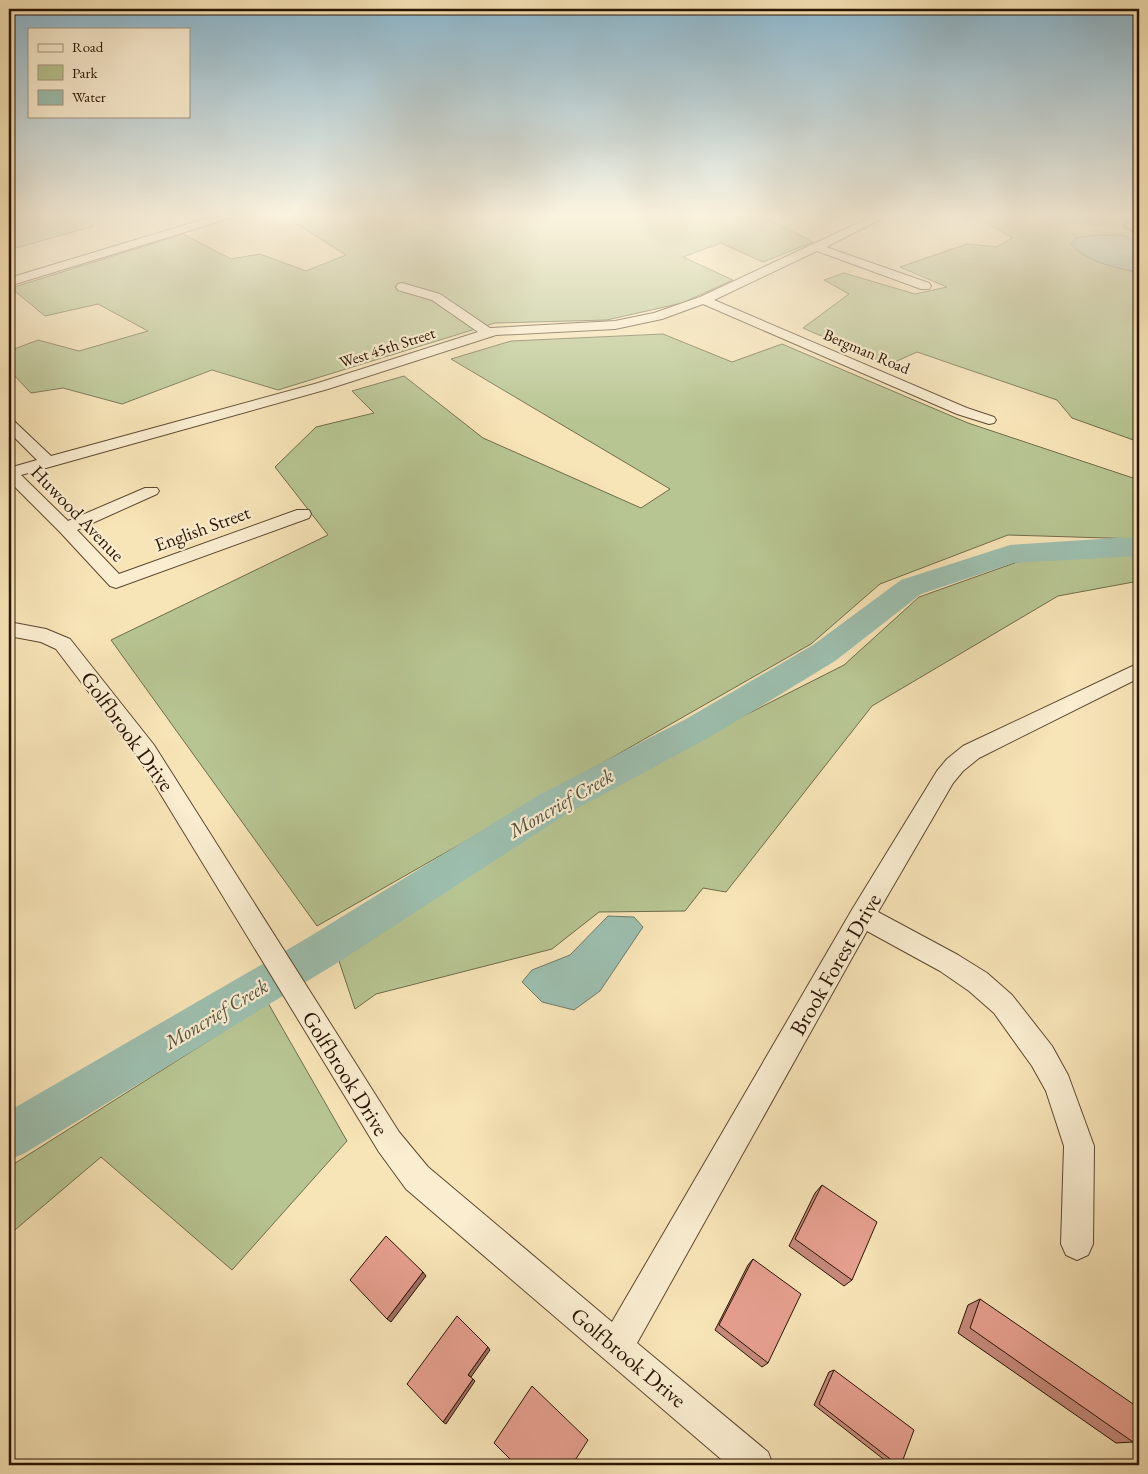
<svg xmlns="http://www.w3.org/2000/svg" width="1148" height="1474" viewBox="0 0 1148 1474" font-family="'EB Garamond',serif">
<style>
.green{fill:#b7c592;stroke:#706c4a}
.water{fill:#9dbfaf;stroke:#6f7b6a}
.lines{fill:none;stroke-linecap:round;stroke-linejoin:round}
.stream{stroke:#6f7b6a;stroke-width:3}
.river{fill:#9dbfaf;fill-rule:evenodd}
.street-casing{stroke:#5c482f;stroke-width:2}
.street{fill:#faedd0;fill-rule:evenodd}
.wall{fill:#c6897b;stroke:#291402}
.shaded-wall{fill:#a16f64;stroke:#291402}
.building{fill:#e69f8f;stroke:#291402}
.labels{text-anchor:middle;stroke-width:4.5;stroke-linejoin:round;paint-order:stroke}
.far-street-label{font-size:16px;fill:#291402;stroke:#faedd0}
.street-label{font-size:19px;fill:#291402;stroke:#faedd0}
.water-label{font-size:20px;font-style:italic;fill:#52503f;stroke:#faedd0}
.near-street-label{font-size:22px;fill:#291402;stroke:#faedd0}
</style>
<rect width="100%" height="100%" fill="#f7e4b7"/>
<filter id="stains"><feTurbulence type="fractalNoise" baseFrequency=".004" numOctaves="4"/><feColorMatrix values="0 0 0 0 .2 0 0 0 0 .09 0 0 0 0 .02 0 0 0 .5 -.17"/></filter>
<radialGradient id="worn" r=".72"><stop offset=".6" stop-color="#630" stop-opacity="0"/><stop offset="1" stop-color="#630" stop-opacity=".3"/></radialGradient>
<path class="green" d="M9,215H85L83,219L94,226L9,250Z
M300,215H586L597,219L613,215H767L765,217L813,242L763,262L721,243L683,257L733,280L682,303L607,320L495,323L278,390L212,370L122,404L63,388L31,393L9,370V351L38,340L79,351L148,331L98,304L45,316L11,288L183,234L231,259L260,254L306,271L346,255L289,219Z
M1000,215H1051L1054,218L1110,222L1103,215H1139V243C1133,243 1131,239 1125,236C1115,232 1088,236 1076,238L1099,262L1139,273V442L1072,418L1057,400L917,352L888,365L803,328L849,294L824,280L844,273L915,294L947,287L900,267L967,244L997,247L1012,238L986,222L1003,217Z
M663,334L732,362L782,344L968,423L1139,480V539L1008,535L880,584L811,644L317,926L111,640L328,535L275,467L316,427L374,413L352,391L404,376L483,438L641,508L670,489L451,359L511,341Z
M1139,554V581L1058,596L872,706L726,892L703,888L685,911L599,912L552,949L376,994L355,1009L337,955L554,812L844,665L919,597L1020,561Z
M268,1003L347,1141L232,1270L101,1157L9,1235V1167Z"/>
<path class="water" d="M1051,215H1103L1110,222L1096,225L1054,218Z
M1094,235L1124,236L1132,239L1133,242L1139,243V273C1116,267 1087,263 1071,244L1076,238Z
M608,916L634,917L643,927L600,991L574,1010L542,1002L522,982L532,970L570,955Z"/>
<g class="lines">
<path class="stream" d="M1137,215L1123,226L1139,235"/>
<path class="river" d="M1115,538H1139V556L1013,563L921,594L835,661L710,737L565,815L337,963L25,1153L9,1160V1111L309,937L539,795L686,719L813,645L901,580L1010,545Z"/>
<defs>
<path id="street" d="M218,215H235L234,217L9,286V278Z
M875,215H889L826,247L929,283L931,286L929,289H921L817,251L714,300L967,408L994,417L996,420L994,423L989,424L957,414L703,304L662,319L615,329L496,335L328,389L21,475L68,521L145,488H157L159,491L157,494L77,530L119,574L297,510H309L311,514L309,518L116,588L110,586L60,532L9,481V468L37,460L9,432V420L14,421L51,456L318,383L478,332L432,300L398,290L396,287L398,284L402,283L440,294L490,328L615,321L654,313L700,297Z
M9,622L46,629L70,639L154,745L399,1132L428,1167L612,1322L853,908L937,771L947,759L963,746L1139,663V678L979,758L963,771L953,783L878,912L958,955L987,973L1012,995L1052,1046L1068,1075L1094,1146L1093,1244L1088,1255L1077,1260L1066,1255L1061,1244L1064,1146L1046,1091L1032,1066L994,1013L969,991L940,971L867,931L637,1343L768,1452L773,1465H728L406,1189L379,1152L138,757L56,649L41,642L9,636Z"/>
</defs>
<use href="#street" class="street-casing"/>
<use href="#street" class="street"/>
</g>
<path class="wall" d="M822,1185L852,1280L844,1286L789,1246L815,1193Z
M753,1259L768,1363L762,1367L715,1330L748,1265Z
M980,1299L1133,1442L1116,1443L958,1333L968,1305Z
M834,1370L901,1465H891L814,1405L829,1372Z"/>
<path class="shaded-wall" d="M423,1272L426,1276L391,1322L387,1319Z
M488,1347L490,1350L471,1377L468,1375Z
M473,1379L475,1381L446,1424L443,1422Z"/>
<path class="building" d="M822,1185L877,1222L852,1280L795,1239Z
M386,1236L423,1272L387,1319L350,1280Z
M753,1259L801,1294L768,1363L719,1325Z
M980,1299L1139,1408V1418L1133,1442L970,1328Z
M457,1316L488,1347L468,1375L473,1379L443,1422L407,1384Z
M834,1370L914,1430L901,1465H898L819,1404Z
M532,1386L588,1440L572,1465H516L494,1443Z
M630,1460L636,1465H627Z"/>
<linearGradient id="sky" x2="0" y2="1"><stop stop-color="#8ab8d1"/><stop offset="0.51" stop-color="#fbf3df"/><stop offset="1" stop-color="#fbf3df" stop-opacity="0"/></linearGradient>
<rect width="1148" height="422" fill="url(#sky)"/>
<g class="labels">
<g class="far-street-label">
<text transform="translate(387 347) rotate(-18)" y="6">West 45th Street</text>
<text transform="translate(867 351) rotate(23)" y="6">Bergman Road</text>
</g>
<g class="street-label">
<text transform="translate(78 513) rotate(46)" y="7">Huwood Avenue</text>
<text transform="translate(202 528) rotate(-20)" y="7">English Street</text>
</g>
<g class="water-label">
<text transform="translate(561 803) rotate(-30)" y="7">Moncrief Creek</text>
<text transform="translate(216 1014) rotate(-31)" y="7">Moncrief Creek</text>
</g>
<g class="near-street-label">
<text transform="translate(128 731) rotate(54)" y="8">Golfbrook Drive</text>
<text transform="translate(835 964) rotate(-60)" y="8">Brook Forest Drive</text>
<text transform="translate(346 1073) rotate(58)" y="8">Golfbrook Drive</text>
<text transform="translate(629 1357) rotate(40)" y="8">Golfbrook Drive</text>
</g>
</g>
<rect width="1148" height="1474" fill="none" stroke="#f7e4b7" stroke-width="30"/>
<rect x="10" y="10" width="1128" height="1454" fill="none" stroke="#291402" stroke-width="2.5"/>
<rect x="15" y="15" width="1118" height="1444" fill="none" stroke="#291402"/>
<rect x="28" y="28" width="162" height="90" fill="#faedd0" stroke="#a6967e"/>
<rect x="38" y="44" width="25" height="8" fill="#faedd0" stroke="#a6967e"/>
<text x="72" y="52" font-size="15" fill="#291402">Road</text>
<rect x="38" y="65" width="25" height="15" fill="#b7c592" stroke="#a6967e"/>
<text x="72" y="78" font-size="15" fill="#291402">Park</text>
<rect x="38" y="90" width="25" height="15" fill="#9dbfaf" stroke="#a6967e"/>
<text x="72" y="102" font-size="15" fill="#291402">Water</text>
<rect width="100%" height="100%" filter="url(#stains)"/>
<rect width="100%" height="100%" fill="url(#worn)"/>
</svg>
